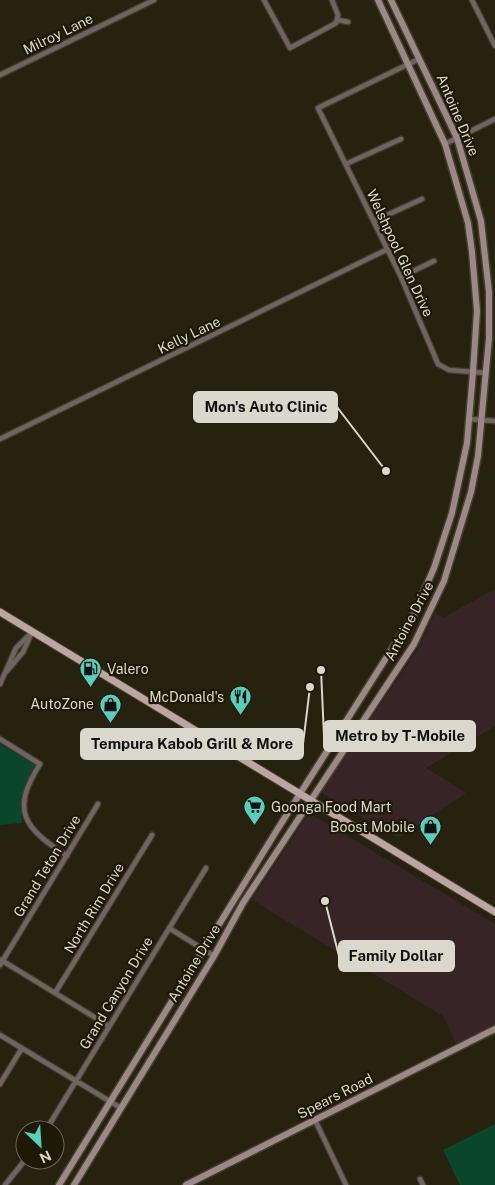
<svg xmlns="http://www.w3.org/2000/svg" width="495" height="1185" viewBox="0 0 495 1185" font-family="'Public Sans',sans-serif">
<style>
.commercial{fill:#372427}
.green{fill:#0a462a}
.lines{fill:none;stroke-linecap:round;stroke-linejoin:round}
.street-casing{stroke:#443f2d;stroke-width:7}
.secondary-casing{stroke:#443f2d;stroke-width:9}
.primary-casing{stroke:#443f2d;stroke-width:9}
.street{stroke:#6f6462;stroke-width:4.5}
.secondary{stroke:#9b8887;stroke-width:6}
.primary{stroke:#bda5a3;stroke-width:7}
.labels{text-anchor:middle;stroke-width:4.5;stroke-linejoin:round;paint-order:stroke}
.street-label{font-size:14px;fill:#dad8cc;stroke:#1e1906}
.poi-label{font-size:14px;fill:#dad8cc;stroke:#1e1906;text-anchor:end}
.leader{fill:none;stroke:#dad8cc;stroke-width:2}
.callout-dot{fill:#dad8cc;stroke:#1e1906;stroke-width:2}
.callout{fill:#dad8cc;stroke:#dad8cc;stroke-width:2}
.callout-label{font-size:15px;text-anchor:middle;font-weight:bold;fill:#111}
</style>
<rect width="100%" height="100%" fill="#27220f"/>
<path class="commercial" d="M495,589V726L426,768L466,793L398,838L323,794L321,792L418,649L435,613L444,617Z
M309,813L495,924V1027L457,1046L443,1016L252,900Z"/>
<path class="green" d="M0,744L35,765C24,785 19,800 22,823L0,825Z
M495,1124V1185H460L443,1150Z"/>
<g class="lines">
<defs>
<path id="street" d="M264,0L290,48L336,23L338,15L332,0
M472,0L495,46
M338,20L348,22
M419,59L318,108L401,277L438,364L449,370L486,373
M0,75L154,0
M445,144L495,119
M346,164L401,139
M374,221L422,199
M401,277L434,261
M469,419L495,421
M0,439L388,249
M7,671L23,652L32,632
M0,684L16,648L32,632
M0,739L40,764C10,811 24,828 67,856
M169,928L214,956
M1,960L109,1026
M0,965L98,804
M55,993L152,835
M0,1035L121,1108
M0,1084L22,1048
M315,1120L346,1185
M46,1130L206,868
M420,1179L423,1185
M5,1185L25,1160"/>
<path id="secondary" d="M59,1185L277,830L414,614L434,568L452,513L467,443L473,372L477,311L472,252L468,223L445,144L378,0
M74,1185L214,956L243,903L414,644L444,581L471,492L478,456L489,338V292L481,221L457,138L391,0
M186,1185L495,1029"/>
<path id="primary" d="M0,612L495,912"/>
</defs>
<use href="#street" class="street-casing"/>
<use href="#secondary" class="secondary-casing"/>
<use href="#primary" class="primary-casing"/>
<use href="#street" class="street"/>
<use href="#secondary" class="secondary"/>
<use href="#primary" class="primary"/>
</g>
<defs>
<symbol id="fuel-pin" viewBox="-11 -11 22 30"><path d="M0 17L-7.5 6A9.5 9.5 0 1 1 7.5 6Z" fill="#5acebc" stroke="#1e1906"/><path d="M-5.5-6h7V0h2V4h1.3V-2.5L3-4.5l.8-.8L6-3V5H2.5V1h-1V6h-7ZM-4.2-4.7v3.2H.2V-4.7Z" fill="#111"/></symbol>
<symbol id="restaurant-pin" viewBox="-11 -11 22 30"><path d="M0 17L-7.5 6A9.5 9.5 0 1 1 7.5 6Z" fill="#5acebc" stroke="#1e1906"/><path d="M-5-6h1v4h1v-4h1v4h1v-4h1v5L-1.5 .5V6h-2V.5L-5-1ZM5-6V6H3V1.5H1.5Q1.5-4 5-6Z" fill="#111"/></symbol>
<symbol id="shop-pin" viewBox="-11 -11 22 30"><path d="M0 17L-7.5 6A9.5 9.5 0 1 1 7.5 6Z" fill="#5acebc" stroke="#1e1906"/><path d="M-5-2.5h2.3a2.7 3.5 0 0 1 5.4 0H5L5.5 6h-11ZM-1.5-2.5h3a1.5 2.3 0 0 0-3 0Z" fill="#111"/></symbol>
<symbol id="supermarket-pin" viewBox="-11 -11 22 30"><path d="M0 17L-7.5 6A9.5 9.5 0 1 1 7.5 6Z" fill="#5acebc" stroke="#1e1906"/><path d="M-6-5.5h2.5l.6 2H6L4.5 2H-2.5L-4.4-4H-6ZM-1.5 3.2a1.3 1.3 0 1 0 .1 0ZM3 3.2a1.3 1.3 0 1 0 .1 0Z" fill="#111"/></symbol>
</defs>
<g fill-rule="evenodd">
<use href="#fuel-pin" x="78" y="656" width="25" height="34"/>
<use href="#restaurant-pin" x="228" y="684" width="25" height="34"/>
<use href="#shop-pin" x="98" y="692" width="25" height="34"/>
<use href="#supermarket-pin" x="242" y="794" width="25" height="34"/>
<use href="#shop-pin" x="418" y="814" width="25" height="34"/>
</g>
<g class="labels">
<g class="street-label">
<text transform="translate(58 34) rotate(-26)" y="5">Milroy Lane</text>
<text transform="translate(458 115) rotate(67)" y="5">Antoine Drive</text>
<text transform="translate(400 253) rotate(65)" y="5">Welshpool Glen Drive</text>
<text transform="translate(189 335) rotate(-26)" y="5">Kelly Lane</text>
<text transform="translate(409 621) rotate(-62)" y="5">Antoine Drive</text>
<text transform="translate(47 866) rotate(-59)" y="5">Grand Teton Drive</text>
<text transform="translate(94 908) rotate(-59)" y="5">North Rim Drive</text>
<text transform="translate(194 963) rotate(-59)" y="5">Antoine Drive</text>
<text transform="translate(116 993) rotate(-59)" y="5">Grand Canyon Drive</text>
<text transform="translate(335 1096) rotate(-27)" y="5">Spears Road</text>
</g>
<g class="poi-label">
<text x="107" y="674" text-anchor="start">Valero</text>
<text x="224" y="702">McDonald's</text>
<text x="94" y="709">AutoZone</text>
<text x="271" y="812" text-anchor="start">Goonga Food Mart</text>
<text x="415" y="832">Boost Mobile</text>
</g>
</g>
<path class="leader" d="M386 471L337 407M321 670L324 736M310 687L303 744M325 901L339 956"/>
<g class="callout-dot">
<circle cx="386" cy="471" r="5"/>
<circle cx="321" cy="670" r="5"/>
<circle cx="310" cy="687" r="5"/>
<circle cx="325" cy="901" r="5"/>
</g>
<g class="callout">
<rect x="194" y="392" width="143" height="30" rx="5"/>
<rect x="324" y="721" width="151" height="30" rx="5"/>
<rect x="81" y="729" width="222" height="30" rx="5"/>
<rect x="339" y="941" width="115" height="30" rx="5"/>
</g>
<g class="callout-label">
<text x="266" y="412">Mon's Auto Clinic</text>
<text x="400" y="741">Metro by T-Mobile</text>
<text x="192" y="749">Tempura Kabob Grill &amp; More</text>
<text x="396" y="961">Family Dollar</text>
</g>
<g transform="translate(40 1145) rotate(155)"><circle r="24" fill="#1e1906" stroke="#696555"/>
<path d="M0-4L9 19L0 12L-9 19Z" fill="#5acebc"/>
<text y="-8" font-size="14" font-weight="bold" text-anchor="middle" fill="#dad8cc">N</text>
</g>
</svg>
